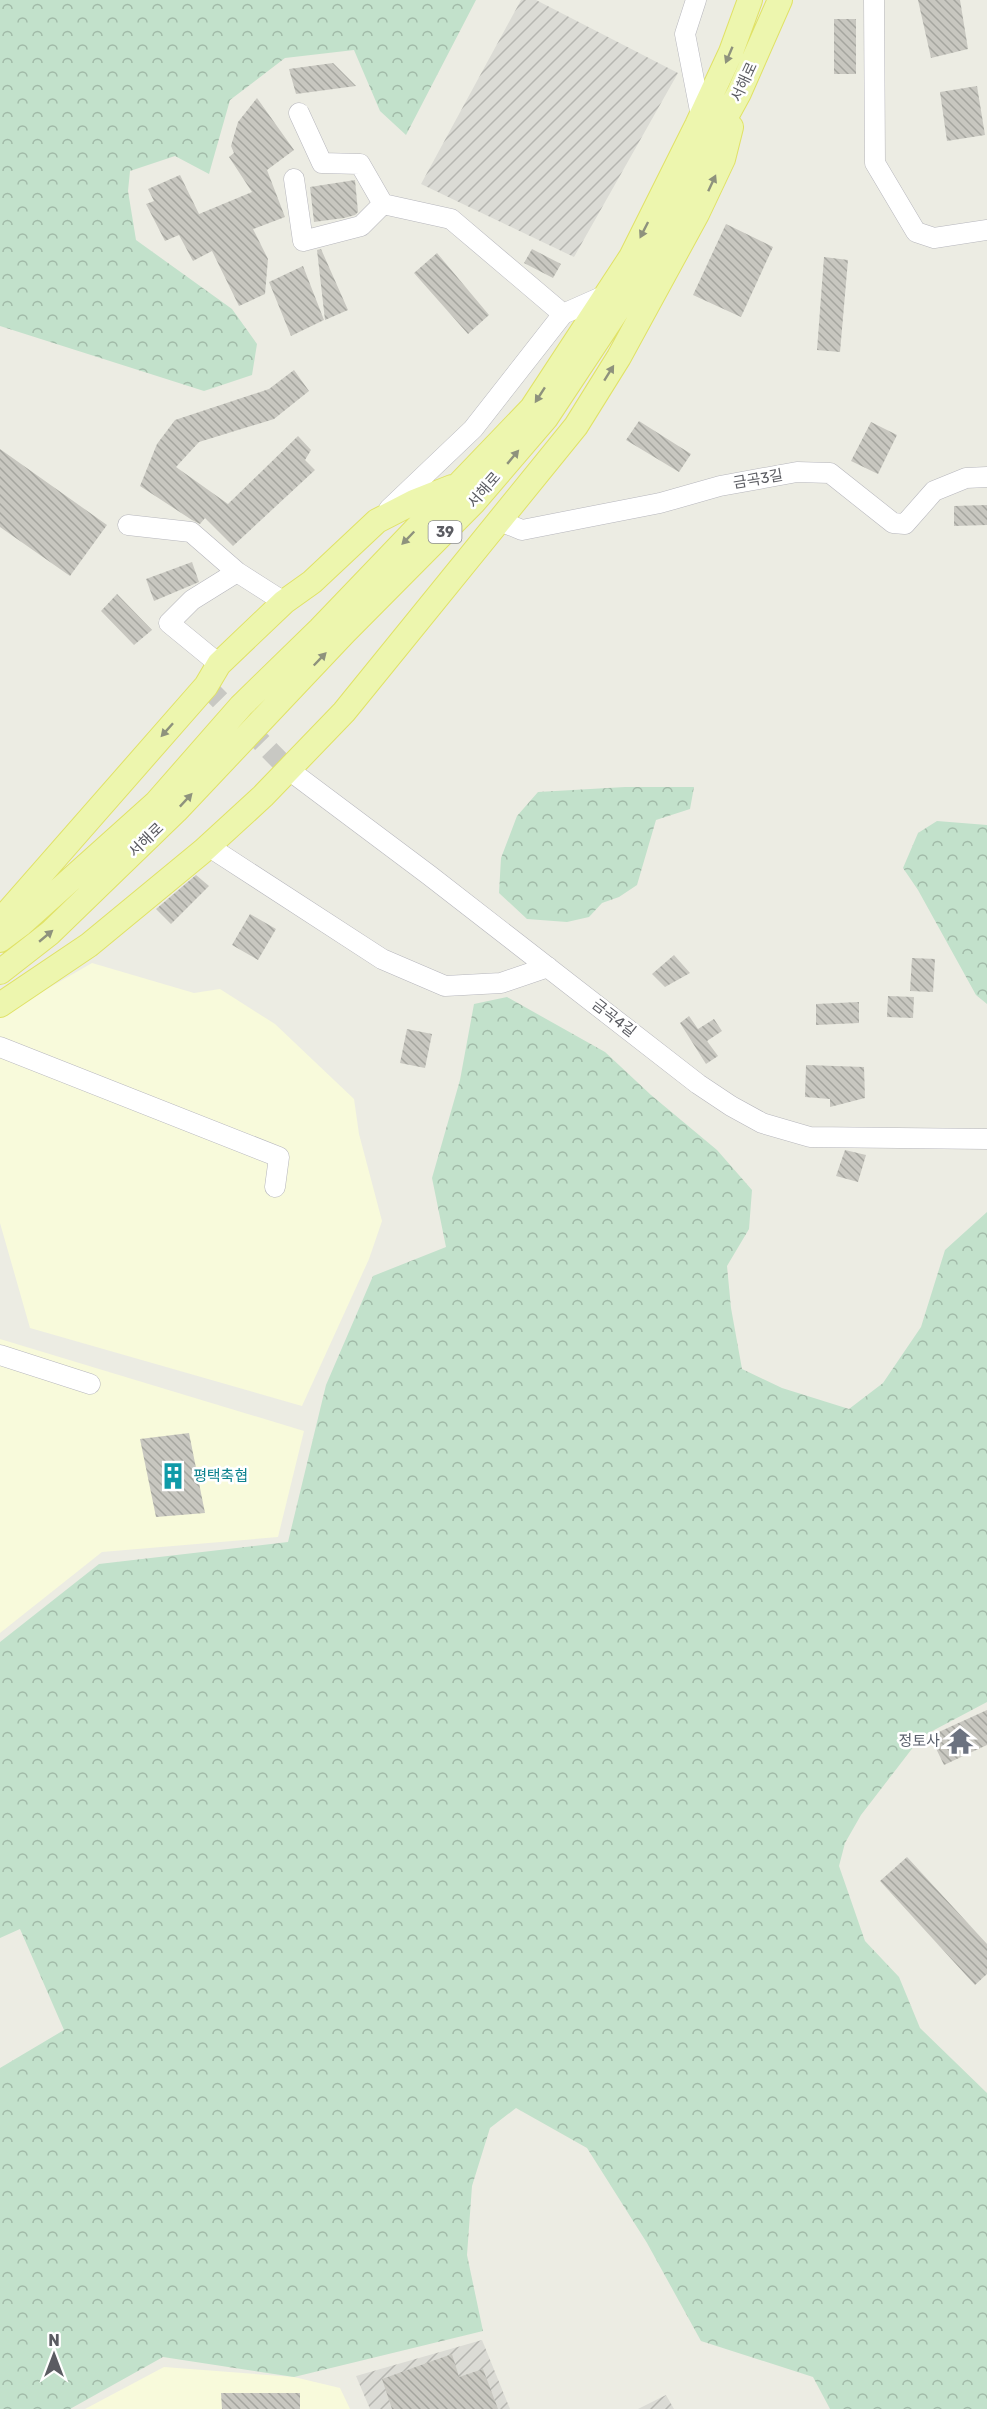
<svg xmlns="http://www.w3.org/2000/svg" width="987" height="2409" viewBox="0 0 987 2409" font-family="Rubik,'Noto Sans KR',sans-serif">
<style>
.commercial{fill:#f8fadb}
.industrial{fill:url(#industrial-furrows)}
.forest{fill:url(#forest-crowns)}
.building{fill:url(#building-back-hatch)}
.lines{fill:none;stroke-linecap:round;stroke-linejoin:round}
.minor-tunnel{stroke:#c8c8c3;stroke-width:20;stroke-dasharray:20 10;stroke-linecap:butt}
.minor-casing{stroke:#b6b6bc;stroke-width:21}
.major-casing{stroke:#e0e266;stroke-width:26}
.minor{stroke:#fff;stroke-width:20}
.major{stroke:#edf6ae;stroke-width:24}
.oneway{fill:#8e927d}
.labels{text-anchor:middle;stroke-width:5;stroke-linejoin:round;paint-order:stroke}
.shield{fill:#fff;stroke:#8c8d91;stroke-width:1.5}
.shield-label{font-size:14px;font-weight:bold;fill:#5b5c62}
.street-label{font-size:15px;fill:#5b5c62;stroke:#fff}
.culture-label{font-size:15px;fill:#0d838f;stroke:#fff;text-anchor:start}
.worship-label{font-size:15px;fill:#5b616d;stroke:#fff;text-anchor:end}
</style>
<defs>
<pattern id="industrial-furrows" width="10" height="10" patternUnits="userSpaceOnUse" patternTransform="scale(1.5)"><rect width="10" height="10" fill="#dbdbd5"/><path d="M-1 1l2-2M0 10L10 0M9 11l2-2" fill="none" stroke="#b5b5b0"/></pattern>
<pattern id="forest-crowns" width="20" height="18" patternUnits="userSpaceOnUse" patternTransform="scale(1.5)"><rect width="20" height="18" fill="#c2e1cb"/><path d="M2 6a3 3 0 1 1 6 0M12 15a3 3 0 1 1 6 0" fill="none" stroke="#a1baa8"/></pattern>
<pattern id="building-back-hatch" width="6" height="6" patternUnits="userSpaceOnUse" patternTransform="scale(1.5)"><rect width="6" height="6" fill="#c8c7c0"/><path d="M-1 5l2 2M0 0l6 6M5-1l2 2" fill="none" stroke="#a5a59f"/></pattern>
</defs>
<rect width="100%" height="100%" fill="#ecece3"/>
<path class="commercial" d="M92,963L194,993L220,989L275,1024L354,1099L359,1134L382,1221L369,1259L302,1406L30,1328L0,1223V1016Z
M0,1339L304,1431L278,1537L102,1552L0,1633Z
M164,2367L294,2377L340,2388L350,2409H85Z"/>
<path class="industrial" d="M521,0H536L678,73L574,257L421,184Z
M482,2340L510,2409H370L356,2376Z
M666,2395L674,2409H638Z"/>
<path class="forest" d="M0,0H476L406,135L380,111L354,50L285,58L230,100L209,174L175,156L130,171L128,191L136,240L232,309L257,344L252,375L204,391L0,326Z
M625,787H694L690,809L656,820L637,885L619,897L602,903L589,917L567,922L527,919L499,893L501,858L517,816L538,792Z
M937,821L987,825V1004L976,995L918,890L903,868L918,833Z
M507,997L605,1052L651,1095L717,1150L752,1190L749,1229L727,1266L731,1308L742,1369L782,1388L849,1409L883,1383L921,1327L945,1250L987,1212V1702L921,1737L861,1815L845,1843L839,1866L865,1941L899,1977L920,2028L987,2093V2409H830L813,2377L701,2341L647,2243L587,2148L516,2108L490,2128L472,2186L467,2255L483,2331L294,2377L163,2357L70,2409H0V2068L64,2030L20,1929L0,1938V1642L99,1564L288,1542L326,1385L373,1276L446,1247L432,1178L460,1080L474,1004Z"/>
<path class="building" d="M918,0H960L968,49L931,58Z
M834,19H856V74H834Z
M333,63L356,86L296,94L289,69Z
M977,86L985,135L947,141L940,92Z
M257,98L294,150L267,170L285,217L253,229L268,259L265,294L239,306L212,251L193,261L179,235L165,241L146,204L154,201L148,189L180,175L199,214L252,192L229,157L234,153L231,146L238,122Z
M355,180L358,212L355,215L344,218L314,222L310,187Z
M726,224L773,247L741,317L693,295Z
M321,249L348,310L325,320L317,250Z
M532,249L561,264L553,278L524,263Z
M437,253L489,315L468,334L414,273Z
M824,257L848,260L840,352L817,350Z
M303,266L324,320L291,336L269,282Z
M294,370L309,391L274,419L199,442L176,467L228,504L298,436L311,450L305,460L315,470L233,546L205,518L200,524L192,520L140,486L157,444L175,420L269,389Z
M639,421L691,454L679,472L626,440Z
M871,422L897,435L878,474L851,461Z
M0,449L107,525L70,576L0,527Z
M987,505V525L954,526V506Z
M192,562L199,582L154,601L146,579Z
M117,594L152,630L134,645L101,611Z
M196,875L209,886L171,924L156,909Z
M250,914L276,929L258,960L232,945Z
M674,955L690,973L665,987L652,974Z
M912,958L935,959L933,992L910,991Z
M888,996L914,997L913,1018L887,1017Z
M859,1002V1023L816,1025V1004Z
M689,1016L698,1029L714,1019L722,1031L707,1041L718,1056L706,1064L680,1023Z
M407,1029L432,1034L425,1068L400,1063Z
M806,1065L864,1067L865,1098L830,1107V1099L805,1097Z
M845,1150L866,1155L858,1182L836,1176Z
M189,1433L205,1513L156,1517L140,1439Z
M987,1710V1745L944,1765L930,1736Z
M907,1857L987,1944V1974L975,1985L880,1881Z
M452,2354L459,2377L483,2369L498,2409H392L382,2379Z
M221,2393H300V2409H222Z"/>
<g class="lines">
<path class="minor-tunnel" d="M206,686L289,770"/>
<defs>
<path id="minor" d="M696,0L685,34L701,116
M874,0L875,163L916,232L934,238L987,230
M299,113L322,163L360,164L383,204
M294,179L303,241L361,226L383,204L451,219L563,314
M389,509L473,429L563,314L606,295
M500,521L522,530L660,503L720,486L797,472L830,473L893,523L905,524L934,491L966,478L987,477
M128,525L191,532L237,572L284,602
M219,664L169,623L192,600L237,572
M289,770L429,875L698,1084L731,1106L762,1123L810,1137L987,1139
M208,846L382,959L445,986L501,983L548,967
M0,1047L279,1157L275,1187
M0,1355L90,1384"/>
<path id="major" d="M0,921L206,686L219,664L284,602L312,582L377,521L414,502L452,487
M0,940L20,925L156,803L241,706L320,629L532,408L631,257L697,125L731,52L750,0
M0,972L50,933L176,811L345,632L474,502L546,418L636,282L739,93L780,0
M0,1005L89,945L203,851L263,796L344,712L576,426L619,357L697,214L723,159L731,127"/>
</defs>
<use href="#minor" class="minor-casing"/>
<use href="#major" class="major-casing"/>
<use href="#minor" class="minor"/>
<use href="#major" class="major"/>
</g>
<defs><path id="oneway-solid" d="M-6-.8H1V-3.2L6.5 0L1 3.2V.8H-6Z" transform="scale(1.5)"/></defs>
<g class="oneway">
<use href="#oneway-solid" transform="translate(729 55) rotate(113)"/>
<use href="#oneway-solid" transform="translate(712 183) rotate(-65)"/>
<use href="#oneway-solid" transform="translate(644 230) rotate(117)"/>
<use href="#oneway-solid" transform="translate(609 373) rotate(-58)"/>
<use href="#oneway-solid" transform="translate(540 395) rotate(123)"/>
<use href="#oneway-solid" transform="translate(513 457) rotate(-50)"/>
<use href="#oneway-solid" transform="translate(408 538) rotate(134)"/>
<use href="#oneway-solid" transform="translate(320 659) rotate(-46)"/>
<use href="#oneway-solid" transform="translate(167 730) rotate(132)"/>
<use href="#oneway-solid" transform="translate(186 800) rotate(-47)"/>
<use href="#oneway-solid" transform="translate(46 936) rotate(-40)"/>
</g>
<defs>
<symbol id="building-bare" viewBox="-9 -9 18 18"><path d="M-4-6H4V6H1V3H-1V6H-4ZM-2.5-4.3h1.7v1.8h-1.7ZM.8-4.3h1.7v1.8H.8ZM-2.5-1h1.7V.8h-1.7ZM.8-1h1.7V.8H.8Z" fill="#0f9aa8" stroke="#fff" stroke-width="2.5" paint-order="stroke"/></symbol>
<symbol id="temple-bare" viewBox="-9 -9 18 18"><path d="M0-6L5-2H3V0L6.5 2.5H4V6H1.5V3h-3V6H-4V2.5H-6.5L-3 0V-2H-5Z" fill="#6b7280" stroke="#fff" stroke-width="2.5" paint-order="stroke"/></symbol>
</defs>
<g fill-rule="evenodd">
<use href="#building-bare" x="154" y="1457" width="38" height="38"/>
<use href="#temple-bare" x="941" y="1722" width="38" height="38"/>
</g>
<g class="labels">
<rect class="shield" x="428.5" y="521" width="33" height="22" rx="4.5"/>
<g class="shield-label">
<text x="445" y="537">39</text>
</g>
<g class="street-label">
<text transform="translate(744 82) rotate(-65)" y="5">서해로</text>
<text transform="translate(758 479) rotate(-10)" y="5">금곡3길</text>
<text transform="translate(484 490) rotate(-49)" y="5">서해로</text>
<text transform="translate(146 840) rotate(-44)" y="5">서해로</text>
<text transform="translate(614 1018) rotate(38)" y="5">금곡4길</text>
</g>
<g class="culture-label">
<text x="193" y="1481">평택축협</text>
</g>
<g class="worship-label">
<text x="940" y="1746">정토사</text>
</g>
</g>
<g transform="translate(54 2355)" stroke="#ffffff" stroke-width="4.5" paint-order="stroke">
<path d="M0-4.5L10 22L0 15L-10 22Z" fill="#5b5c62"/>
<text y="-9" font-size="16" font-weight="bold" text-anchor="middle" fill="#5b5c62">N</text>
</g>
</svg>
